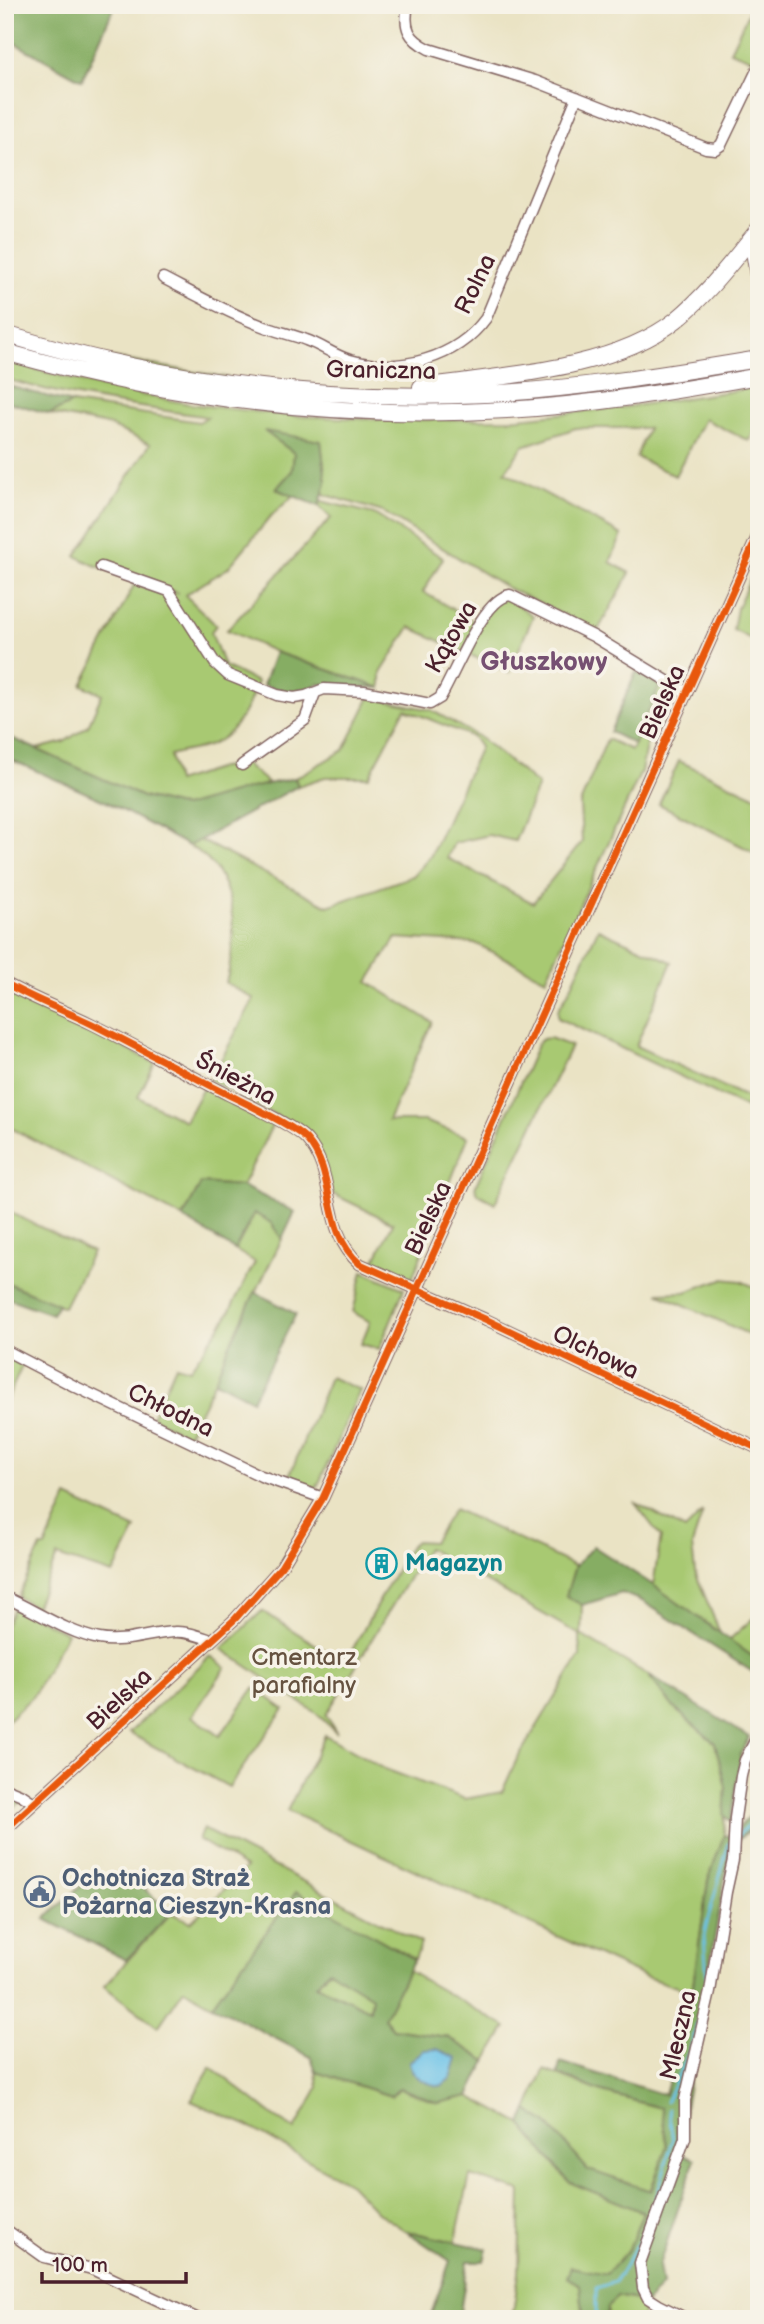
<svg xmlns="http://www.w3.org/2000/svg" width="764" height="2324" viewBox="0 0 764 2324" font-family="'Balsamiq Sans',sans-serif">
<style>
.green{fill:#a8c972;stroke:#79744e;stroke-width:2}
.forest{fill:#86ad64;stroke:#686648;stroke-width:2;fill-rule:evenodd}
.water{fill:#6bc2e8;stroke:#5a708a;stroke-width:2}
.lines{fill:none;stroke-linecap:round;stroke-linejoin:round}
.stream{stroke:#6bc2e8;stroke-width:2.5}
.minor-casing{stroke:#826461;stroke-width:13}
.highway-casing{stroke:#826461;stroke-width:18}
.minor{stroke:#fff;stroke-width:10}
.highway{stroke:#fff;stroke-width:16}
.cycleway-casing{stroke:#f7f3e8;stroke-width:11}
.cycleway{stroke:#e8590c;stroke-width:7}
.labels{text-anchor:middle;stroke-width:7;stroke-linejoin:round;paint-order:stroke}
.street-label{font-size:24px;fill:#4a1f2b;stroke:#f7f3e8}
.culture-label{font-size:24px;font-weight:bold;fill:#0d838f;stroke:#f7f3e8;text-anchor:start}
.park-label{font-size:24px;fill:#665240;stroke:#f7f3e8}
.service-label{font-size:24px;font-weight:bold;fill:#4e5e75;stroke:#f7f3e8;text-anchor:start}
.neighbourhood-label{font-size:26px;font-weight:bold;fill:#765072;stroke:#f7f3e8}
</style>
<rect width="100%" height="100%" fill="#f7f3e8"/>
<filter id="ink" filterUnits="userSpaceOnUse"><feTurbulence type="fractalNoise" baseFrequency=".0143" numOctaves="2"/><feDisplacementMap in="SourceGraphic" scale="14" xChannelSelector="R" yChannelSelector="G"/><feConvolveMatrix kernelMatrix="1 2 1 2 8 2 1 2 1" color-interpolation-filters="sRGB"/></filter>
<filter id="wash" filterUnits="userSpaceOnUse"><feTurbulence type="fractalNoise" baseFrequency=".00686" numOctaves="4" result="noise"/><feDisplacementMap in="SourceGraphic" scale="28" xChannelSelector="R" yChannelSelector="G"/><feGaussianBlur stdDeviation="1.57" result="paint"/><feColorMatrix in="noise" values="0 0 0 0 0 0 0 0 0 0 0 0 0 0 0 0 0 1.4 0 .05"/><feComposite in="paint" operator="in"/></filter>
<g filter="url(#wash)">
<rect width="100%" height="100%" fill="#eae3c4"/>
<path class="green" d="M752,5H759V59L754,60L730,51Z
M5,340L360,400L759,365V371L623,392L499,404L383,406L225,393L119,374L5,345Z
M5,361L105,388L190,404L295,416L392,420L509,419L626,407L759,387V425L757,424L749,441L704,419L675,476L636,457L648,428H576L523,446L505,472L622,535L610,562L630,573L597,632L508,588L383,512L323,494L326,483L321,441L266,432L294,453L292,471L276,489L293,496L272,515L228,568L185,595L216,625L211,632L224,666L257,682C249,708 235,736 208,746C196,750 182,751 170,755L176,782L242,761L269,784L184,807L143,797L36,749L64,742L88,726L102,694L82,685L134,585L178,593L94,565L76,556L150,444L108,425L50,414L72,403L199,422L207,417C139,407 71,398 5,379Z
M321,501L374,514L443,558L423,592L475,622L502,593L533,616L509,673L410,627L381,673V688L275,652L227,630L331,518L319,506Z
M754,570H759V643L733,630L737,608Z
M660,685L675,692L646,746L641,772L546,979L475,943L396,938L368,982L432,1022L388,1121H424L468,1137L410,1284L372,1266L393,1223L331,1193L324,1163L309,1133L210,1080L254,999L226,983C238,935 239,873 189,846L200,840L328,906L413,876L430,857L480,747L473,737L405,709L369,777H325L298,786L295,778L344,750L370,697L431,710L479,737L538,785L515,841L489,835L454,843L447,858L533,903L582,842L580,804L607,739L631,750Z
M679,761L759,798V855L659,804Z
M598,929L672,962L636,1046L759,1103V1114L558,1018V1010L570,989Z
M5,987L155,1063L138,1097L185,1121L203,1088L273,1124L242,1186L201,1183L183,1218L5,1125Z
M550,1038L571,1046L495,1203L478,1194L475,1187L537,1045L542,1039Z
M5,1210L92,1252L64,1307L5,1282Z
M255,1213L271,1223L282,1239C249,1304 221,1372 187,1436L152,1417L176,1365L190,1369L226,1318L255,1262L235,1250Z
M363,1271L404,1289L379,1349L361,1344L370,1322L353,1312Z
M722,1279L741,1281L759,1289V1339L658,1293L685,1292Z
M5,1355L23,1364L5,1404Z
M330,1377L360,1390L316,1490L289,1477Z
M67,1497L136,1529L113,1574L57,1556L35,1607L18,1597L41,1547H45Z
M634,1502L685,1530L703,1512L692,1545L695,1572L720,1633L653,1585L661,1537Z
M454,1509L575,1566L566,1596L582,1605L581,1635L648,1675L675,1709L715,1743L726,1787L724,1835L708,1881L692,1992L643,1976L287,1811L325,1735L385,1769L465,1799L502,1792L517,1759L580,1656V1635L427,1548L326,1715L337,1733L316,1713L222,1649L262,1611L345,1663L409,1547L416,1541L433,1542Z
M14,1606L67,1633L33,1696L5,1723V1626Z
M759,1613V1661L729,1640Z
M210,1656L226,1667L192,1716L220,1736L254,1688L284,1709L229,1787L129,1733Z
M5,1793L22,1801L5,1815Z
M203,1829L421,1943L415,1959L296,1893L212,2005L184,1989L158,2027L104,1986L171,1913L191,1922L246,1868L198,1839Z
M329,1970L373,1997L369,2011L316,1984Z
M408,1971L506,2027L486,2061L447,2037L393,2029L384,2018Z
M211,2067L275,2117L295,2129L318,2088L316,2072L391,2096L399,2088L438,2103L469,2096L521,2124L569,2182L643,2212L629,2249L606,2275L571,2267L580,2285L584,2319H512L519,2273L521,2191L470,2176L455,2242L406,2231L377,2212L350,2184L244,2124L191,2101Z
M544,2070L602,2092L661,2108L667,2146L650,2191L588,2170L547,2123L527,2110Z
M616,2296L647,2302L641,2319H607L608,2307Z"/>
<path class="forest" d="M13,5H115L82,80L5,38V29Z
M5,385L72,403L50,414L5,401Z
M264,431L321,441L326,483L319,506L276,489L292,471L294,453Z
M275,652L381,688L317,684L302,693H291L263,685Z
M636,672L660,685L634,744L610,732Z
M5,735L143,797L184,807L250,788L295,778L298,786L189,846L109,803L5,757Z
M201,1183L242,1186L295,1212L282,1239L271,1223L254,1213L235,1250L183,1218Z
M5,1282L58,1304L52,1314L5,1297Z
M255,1292L296,1314L252,1400L215,1381L224,1357Z
M593,1546L653,1585L759,1661V1676L642,1601L622,1593L582,1605L566,1596L575,1566Z
M648,1675L749,1737L741,1753L731,1822L724,1815L726,1787L715,1743L675,1709Z
M759,1807V1821L739,1839L740,1826Z
M724,1835L732,1837L677,2153L695,2159L659,2265L662,2285L647,2302L617,2296L608,2307L607,2319H584L580,2285L567,2277L571,2267L606,2274L629,2249L643,2212L569,2182L521,2124L527,2110L547,2123L588,2170L651,2191L667,2146L661,2108L602,2092L558,2074L560,2062L665,2095L692,1992L708,1881Z
M97,1871L115,1889L130,1876L171,1913L126,1960L45,1919Z
M296,1892L414,1959L384,2018L393,2029L447,2037L486,2061L469,2096L438,2103L400,2088L391,2096L316,2072L311,2057L212,2005ZM329,1970L372,1997L370,2010L316,1985Z
M406,2231L487,2249L484,2261H468L459,2319L430,2317L450,2261Z"/>
<path class="water" d="M437,2049L457,2058L451,2078L441,2086C427,2084 412,2078 409,2062L424,2050Z"/>
<g class="lines">
<path class="stream" d="M738,1835L759,1816
M707,1979L704,1937L706,1926L729,1843
M666,2102L691,2048L698,2020
M651,2217L673,2139L668,2109
M596,2319V2288L615,2282L649,2224"/>
</g>
</g>
<g filter="url(#ink)">
<g class="lines">
<defs>
<path id="minor" d="M408,5C403,28 409,39 429,49L535,81L706,148L715,149L721,145L759,66
M163,278C196,295 230,314 265,327C279,332 293,335 306,340C321,345 335,356 350,360C399,374 456,359 486,318L577,97
M101,567L169,591L215,663L228,675L277,695L294,698L306,696L324,689L364,691L430,704L440,698C455,674 482,599 510,595L593,636L687,693
M242,765L305,720L315,693
M5,983C33,999 63,1010 92,1024C138,1047 183,1072 229,1095C247,1104 295,1126 307,1140C338,1175 320,1229 360,1264L487,1320L759,1449
M5,1350L74,1386L261,1476L323,1498
M5,1597C34,1610 68,1633 99,1639C124,1644 149,1633 174,1632C187,1631 199,1636 211,1640
M5,1788L22,1795L34,1803
M5,1830L235,1619L281,1567L323,1498L759,533
M5,2229L44,2257L92,2269L198,2319
M687,2319L659,2305L648,2298L643,2288L640,2263L685,2138V2100L710,1992L726,1892L733,1860L735,1818L741,1776L745,1760L759,1733"/>
<path id="highway" d="M759,240L755,257L759,282
M5,334C160,381 324,402 486,394C578,389 668,374 759,359
M5,352C169,398 337,420 507,410C591,405 676,391 759,376
M421,387C500,376 613,370 676,320C708,294 733,260 759,229"/>
</defs>
<use href="#minor" class="minor-casing"/>
<use href="#highway" class="highway-casing"/>
<use href="#minor" class="minor"/>
<use href="#highway" class="highway"/>
<defs>
<path id="cycleway" d="M5,983C33,999 63,1010 92,1024C138,1047 183,1072 229,1095C247,1104 295,1126 307,1140C338,1175 320,1229 360,1264L487,1320L759,1449
M5,1830L235,1619L281,1567L323,1498L759,533"/>
</defs>
<use href="#cycleway" class="cycleway-casing"/>
<use href="#cycleway" class="cycleway"/>
</g>
</g>
<defs>
<symbol id="building-ring" viewBox="-11 -11 22 22"><circle r="9.5" fill="#f7f3e8" stroke="#0f9aa8" stroke-width="1.5"/><path d="M-4-6H4V6H1V3H-1V6H-4ZM-2.5-4.3h1.7v1.8h-1.7ZM.8-4.3h1.7v1.8H.8ZM-2.5-1h1.7V.8h-1.7ZM.8-1h1.7V.8H.8Z" fill="#0f9aa8"/></symbol>
<symbol id="civic-ring" viewBox="-11 -11 22 22"><circle r="9.5" fill="#f7f3e8" stroke="#5c6f8a" stroke-width="1.5"/><path d="M-.6-6.5H3V-4.5H.6V-3L4-1V1h2V6H-6V1h2V-1L-.6-3ZM-1.2 2.5V6h2.4V2.5Z" fill="#5c6f8a"/></symbol>
</defs>
<g fill-rule="evenodd">
<use href="#building-ring" x="364" y="1546" width="35" height="35"/>
<use href="#civic-ring" x="22" y="1874" width="35" height="35"/>
</g>
<g class="labels">
<g class="street-label">
<text transform="translate(475 284) rotate(-64)" y="8">Rolna</text>
<text transform="translate(381 370) rotate(1)" y="8">Graniczna</text>
<text transform="translate(451 637) rotate(-60)" y="8">Kątowa</text>
<text transform="translate(662 702) rotate(-66)" y="8">Bielska</text>
<text transform="translate(236 1078) rotate(28)" y="8">Śnieżna</text>
<text transform="translate(428 1218) rotate(-65)" y="8">Bielska</text>
<text transform="translate(596 1352) rotate(26)" y="8">Olchowa</text>
<text transform="translate(171 1410) rotate(26)" y="8">Chłodna</text>
<text transform="translate(119 1699) rotate(-43)" y="8">Bielska</text>
<text transform="translate(678 2035) rotate(-77)" y="8">Mleczna</text>
</g>
<g class="culture-label">
<text x="405" y="1571">Magazyn</text>
</g>
<g class="park-label">
<text x="304" y="1665">Cmentarz<tspan x="304" dy="28">parafialny</tspan></text>
</g>
<g class="service-label">
<text x="62" y="1886">Ochotnicza Straż<tspan x="62" dy="28">Pożarna Cieszyn-Krasna</tspan></text>
</g>
<g class="neighbourhood-label">
<text x="544" y="670">Głuszkowy</text>
</g>
</g>
<rect width="764" height="2324" fill="none" stroke="#f7f3e8" stroke-width="28"/>
<path d="M42 2272v10h144v-10" fill="none" stroke="#4a1f2b" stroke-width="3.5"/>
<text x="52" y="2272" font-size="21" fill="#4a1f2b" stroke="#f7f3e8" stroke-width="5" paint-order="stroke">100 m</text>
</svg>
